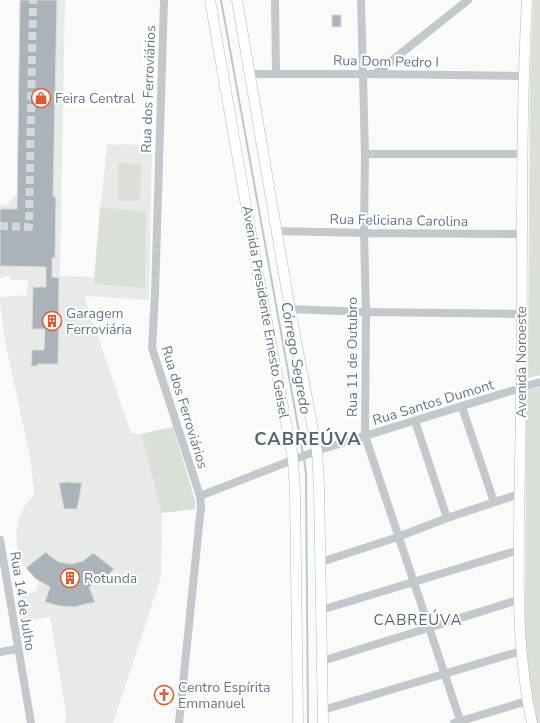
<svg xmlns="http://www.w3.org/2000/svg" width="540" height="723" viewBox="0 0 540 723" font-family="'Nunito Sans',sans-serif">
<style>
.built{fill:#e8e9e9}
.green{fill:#dadfd7}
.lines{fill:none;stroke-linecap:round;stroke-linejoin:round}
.stream{stroke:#bbc7cb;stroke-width:2}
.building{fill:#aab3b9;stroke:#dcdcda}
.minor-tunnel{stroke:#d5d9db;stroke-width:8;stroke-dasharray:8 4;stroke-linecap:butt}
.major-casing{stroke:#b5babe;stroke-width:11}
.minor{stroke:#c3c8cc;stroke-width:8}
.major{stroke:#fff;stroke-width:10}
.labels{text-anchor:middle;stroke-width:4;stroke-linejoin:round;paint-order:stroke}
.street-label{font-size:14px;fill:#657683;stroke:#fff}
.poi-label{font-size:14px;fill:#657683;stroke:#fff;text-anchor:start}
.water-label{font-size:15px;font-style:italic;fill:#60757c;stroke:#fff}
.neighbourhood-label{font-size:15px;letter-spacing:1px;fill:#57646e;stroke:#fff}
.district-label{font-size:18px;font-weight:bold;letter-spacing:1px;fill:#57646e;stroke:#fff}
</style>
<rect width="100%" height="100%" fill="#fafaf8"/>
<path class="built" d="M20,0H65L60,276L94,277L107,144L152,145L149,300L84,296L131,433L141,434L173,427L195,501V509L162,513L161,577L113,723H65L66,713L50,617L22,621L19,595L36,592L39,582L29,572L22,562L17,548L16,532L20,516L24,507L34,495L31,462L4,336L0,302V297L27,295L28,280H10V276L0,278V205H7L14,196H17Z"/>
<path class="green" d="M533,0H540V375L528,378L530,76Z
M118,163L141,164L140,201H118Z
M100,207L146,212L145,288L94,284Z
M540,387V723H536L525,654L526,391Z
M173,427L195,501V509L162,513L141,434Z"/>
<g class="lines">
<path class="stream" d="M221,0L303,454
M304,458L306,474L308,723"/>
</g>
<path class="building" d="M20,0H57L53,197H56L55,258H52V277L59,278L58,364H38V366H31L32,350H44L45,329H32L33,287H46V267L0,266V209H17Z
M332,15H341V27H332Z
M66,482L82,483L77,509H64L59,483Z
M46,552L50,556L59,562L72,564L83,561L93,553L114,569L104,579L89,587L95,602L74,607L60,606L45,602L50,587L36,579L26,568Z"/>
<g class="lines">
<path class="minor-tunnel" d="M0,226L29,227L33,0"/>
<defs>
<path id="major" d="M210,0L258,274L293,459L295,492L298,723
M237,0L290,309L317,451L319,485L323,723
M527,0C520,130 523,259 521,389C521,440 519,491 519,542C518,603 519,663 532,723"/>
</defs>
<use href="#major" class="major-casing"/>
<path class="minor" d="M164,0L155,294L152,348L200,496L201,506L179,723
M275,0L276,74
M361,0L365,154L364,233L366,312L365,436L461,723
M249,74H375L523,76
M375,74L468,0
M365,154H522
M276,231L364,233L521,234
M290,309L366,312L521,314
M462,407L494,502
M415,421L447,518
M200,496L316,451L540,382
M0,540L31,723
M321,562L398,537L447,518L519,494
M321,610L519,550
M0,652L17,649
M322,661L518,600
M323,710L521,651
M454,723L527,701"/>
<use href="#major" class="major"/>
</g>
<defs>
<symbol id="shop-ring" viewBox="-11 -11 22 22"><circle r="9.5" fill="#fff" stroke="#e4572e" stroke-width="1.5"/><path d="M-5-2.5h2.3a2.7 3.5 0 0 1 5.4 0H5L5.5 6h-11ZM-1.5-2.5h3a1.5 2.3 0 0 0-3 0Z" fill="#e4572e"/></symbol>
<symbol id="building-ring" viewBox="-11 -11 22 22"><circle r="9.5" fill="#fff" stroke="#e4572e" stroke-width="1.5"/><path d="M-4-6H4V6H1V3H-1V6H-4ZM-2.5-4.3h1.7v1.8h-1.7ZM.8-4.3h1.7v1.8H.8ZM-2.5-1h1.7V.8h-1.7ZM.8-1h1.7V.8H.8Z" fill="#e4572e"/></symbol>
<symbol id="church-ring" viewBox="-11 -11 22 22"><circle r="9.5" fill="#fff" stroke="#e4572e" stroke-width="1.5"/><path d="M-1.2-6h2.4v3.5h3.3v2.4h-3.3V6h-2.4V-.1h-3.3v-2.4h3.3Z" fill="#e4572e"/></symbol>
</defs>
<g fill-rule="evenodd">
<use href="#shop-ring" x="30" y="87" width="22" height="22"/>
<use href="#building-ring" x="41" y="310" width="22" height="22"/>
<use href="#building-ring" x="59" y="567" width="22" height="22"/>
<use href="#church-ring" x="153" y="684" width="22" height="22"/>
</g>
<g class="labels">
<g class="street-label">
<text transform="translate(386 61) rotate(1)" y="5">Rua Dom Pedro I</text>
<text transform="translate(148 89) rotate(-88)" y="5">Rua dos Ferroviários</text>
<text transform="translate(399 220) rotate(1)" y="5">Rua Feliciana Carolina</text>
<text transform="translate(266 312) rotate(80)" y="5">Avenida Presidente Ernesto Geisel</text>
<text transform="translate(352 357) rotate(-90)" y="5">Rua 11 de Outubro</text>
<text transform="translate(521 362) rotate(-90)" y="5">Avenida Noroeste</text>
<text transform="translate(433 402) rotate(-17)" y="5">Rua Santos Dumont</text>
<text transform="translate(185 407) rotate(73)" y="5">Rua dos Ferroviários</text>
<text transform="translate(23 601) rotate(81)" y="5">Rua 14 de Julho</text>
</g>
<g class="poi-label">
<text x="55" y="103">Feira Central</text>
<text x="66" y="318">Garagem<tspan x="66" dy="16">Ferroviária</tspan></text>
<text x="84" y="583">Rotunda</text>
<text x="178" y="692">Centro Espírita<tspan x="178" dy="16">Emmanuel</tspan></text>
</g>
<g class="water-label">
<text transform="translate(296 358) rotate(80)" y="5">Córrego Segredo</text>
</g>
<g class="neighbourhood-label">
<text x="418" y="625">CABREÚVA</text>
</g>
<g class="district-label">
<text x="308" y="445">CABREÚVA</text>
</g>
</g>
</svg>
